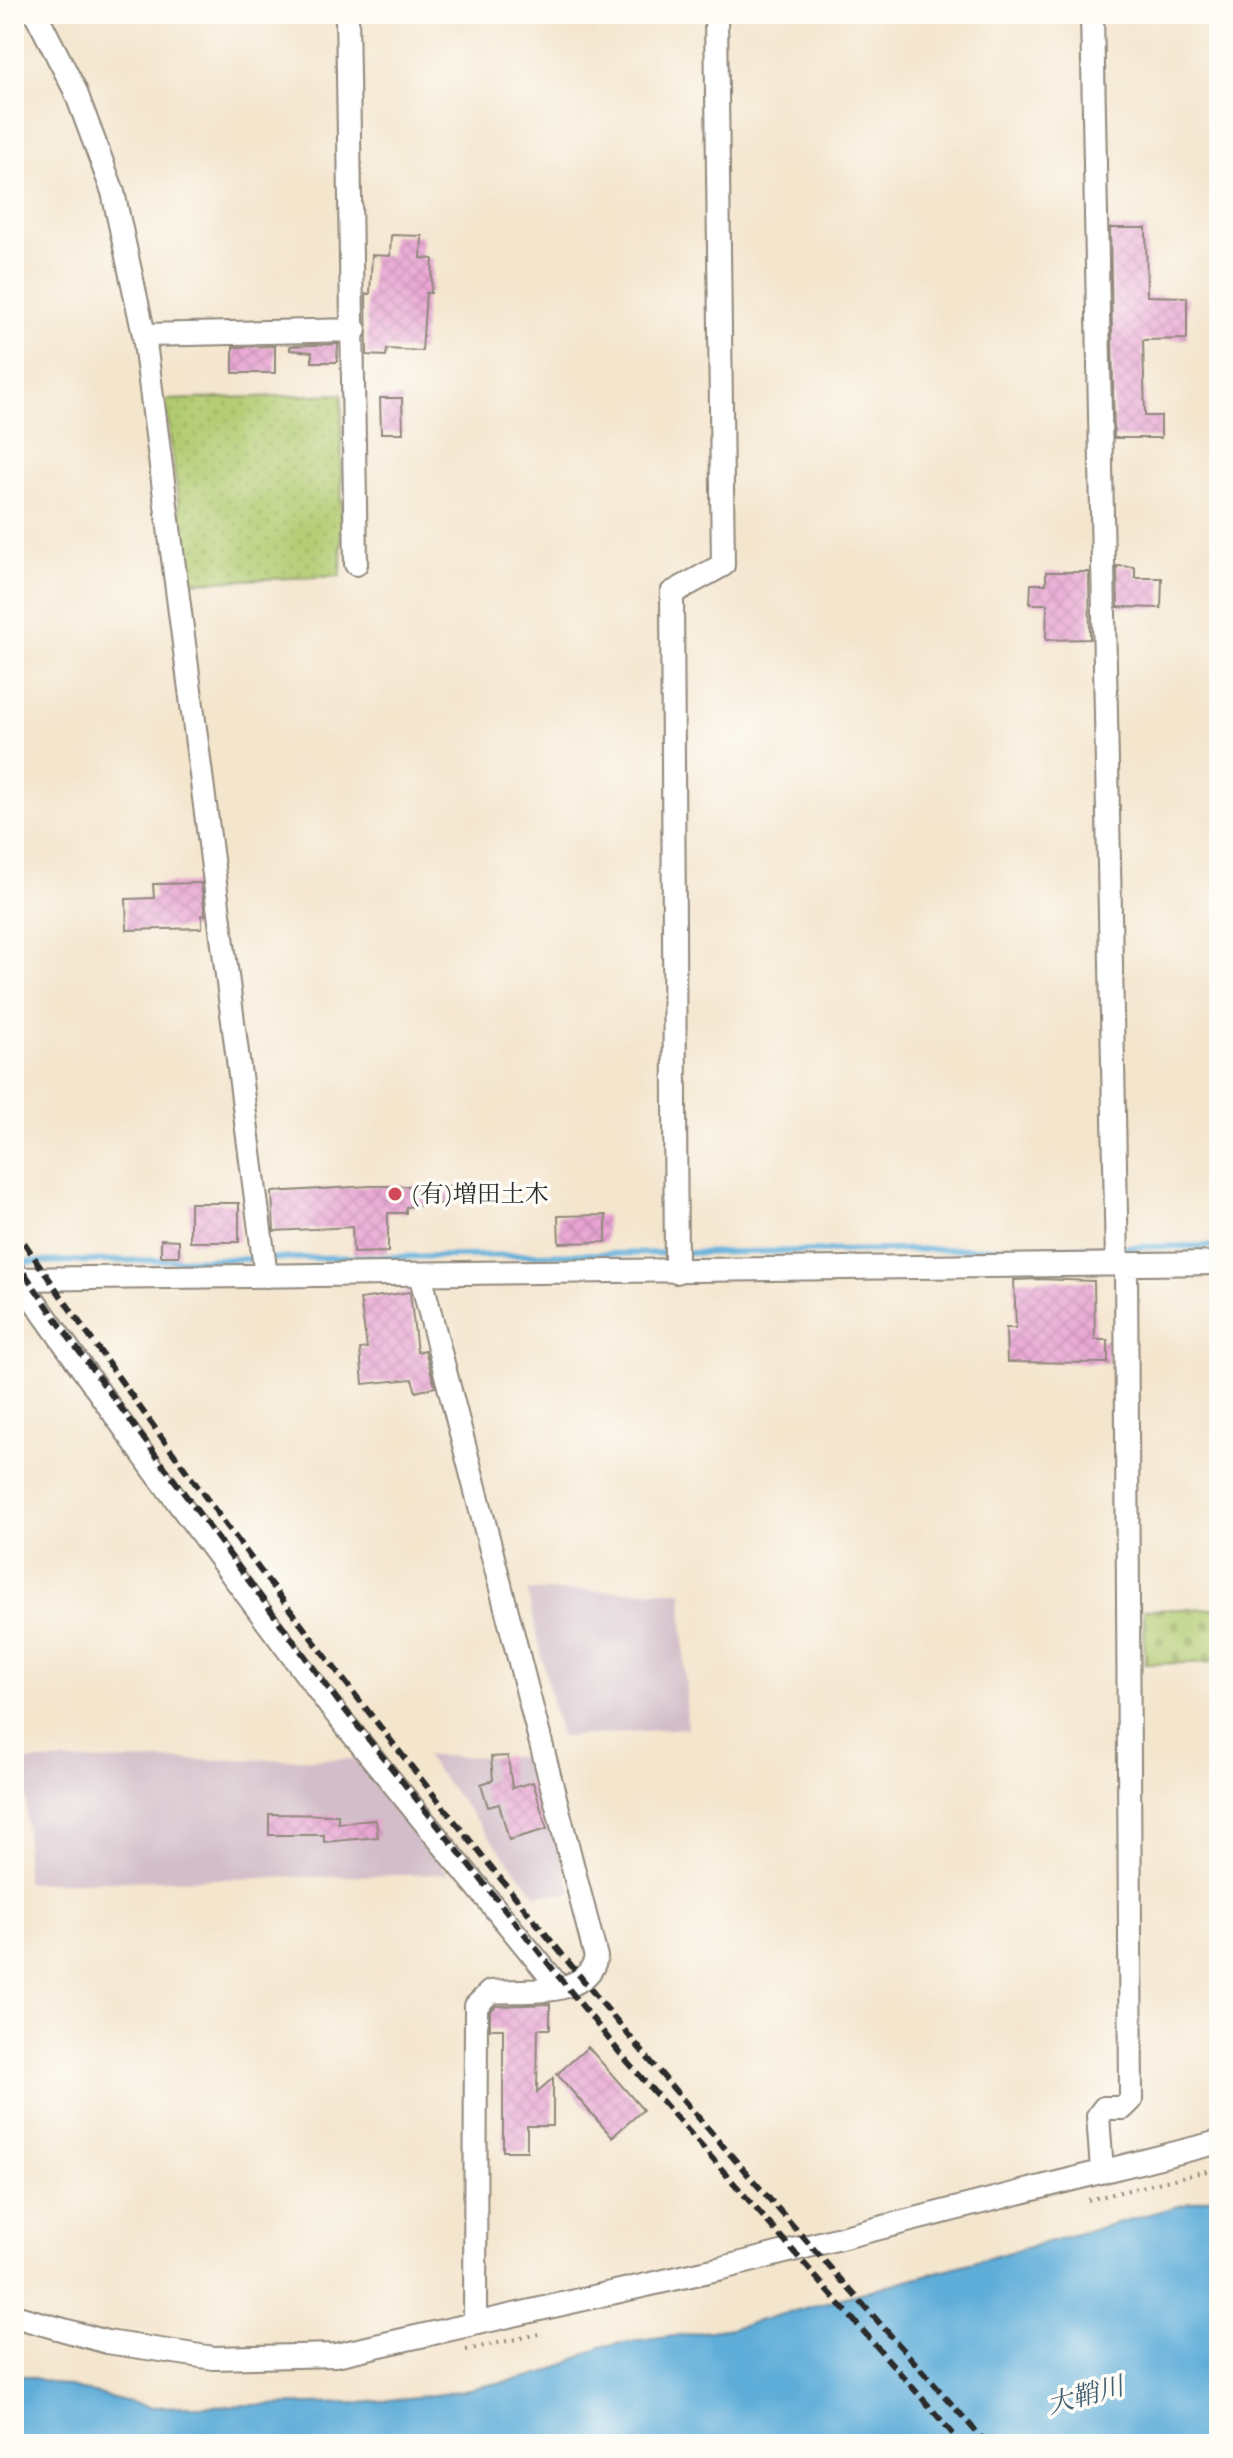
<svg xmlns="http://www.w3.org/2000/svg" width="1233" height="2458" viewBox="0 0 1233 2458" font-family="'Old Standard TT','Noto Serif JP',serif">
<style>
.industrial{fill:#d2bdc8}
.grass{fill:url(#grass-dots);stroke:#6e7b4e;stroke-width:2}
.cemetery{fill:url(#cemetery-stones);stroke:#6e7b4e;stroke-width:2}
.water{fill:#5fadd9;stroke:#456c82;stroke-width:2}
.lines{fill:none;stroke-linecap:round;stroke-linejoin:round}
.stream{stroke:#5fadd9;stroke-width:6}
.building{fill:url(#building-cross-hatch)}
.street-casing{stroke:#90887c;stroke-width:26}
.path{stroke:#90887c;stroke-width:4;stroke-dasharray:2 6;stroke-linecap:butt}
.street{stroke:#fff;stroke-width:22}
.rail{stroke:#2b2b2b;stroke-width:6;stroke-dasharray:12 6;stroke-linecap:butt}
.poi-dot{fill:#d1495b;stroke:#fdfcf7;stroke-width:3}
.labels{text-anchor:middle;stroke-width:7;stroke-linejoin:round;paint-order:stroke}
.poi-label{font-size:24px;fill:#2b2b2b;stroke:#fdfcf7;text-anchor:start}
.water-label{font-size:26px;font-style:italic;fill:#405f71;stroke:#fdfcf7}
</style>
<defs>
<pattern id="grass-dots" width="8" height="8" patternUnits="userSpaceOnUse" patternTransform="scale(2)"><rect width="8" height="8" fill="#b2cb70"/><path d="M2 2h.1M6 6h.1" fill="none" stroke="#99ae61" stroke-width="1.8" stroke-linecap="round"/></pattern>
<pattern id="cemetery-stones" width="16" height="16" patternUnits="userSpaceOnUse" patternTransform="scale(2)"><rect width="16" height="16" fill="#b2cb70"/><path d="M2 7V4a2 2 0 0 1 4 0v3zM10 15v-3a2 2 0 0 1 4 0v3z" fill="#99ae61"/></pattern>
<pattern id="building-cross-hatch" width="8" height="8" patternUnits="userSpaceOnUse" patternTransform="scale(2)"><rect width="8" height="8" fill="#e8a3d2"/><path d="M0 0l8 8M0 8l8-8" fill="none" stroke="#c78cb4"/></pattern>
</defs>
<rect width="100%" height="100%" fill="#fdfcf7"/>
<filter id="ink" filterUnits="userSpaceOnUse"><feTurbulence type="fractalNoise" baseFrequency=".0125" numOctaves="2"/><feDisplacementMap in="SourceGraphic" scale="16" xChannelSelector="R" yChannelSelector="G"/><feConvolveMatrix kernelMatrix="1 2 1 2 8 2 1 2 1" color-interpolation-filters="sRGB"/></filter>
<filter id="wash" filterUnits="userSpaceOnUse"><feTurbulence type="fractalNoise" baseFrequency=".006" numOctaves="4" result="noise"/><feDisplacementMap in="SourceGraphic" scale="32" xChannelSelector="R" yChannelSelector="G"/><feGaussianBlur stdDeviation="1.8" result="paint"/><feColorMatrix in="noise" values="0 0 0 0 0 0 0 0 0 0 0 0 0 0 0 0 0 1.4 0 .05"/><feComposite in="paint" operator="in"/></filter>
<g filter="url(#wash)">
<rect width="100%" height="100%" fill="#f4e5cd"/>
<path class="industrial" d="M527,1591H682L687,1728L560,1737Z
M425,1756L530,1757L572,1893L536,1895Z
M359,1759L449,1874L26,1883V1761Z"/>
<path class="grass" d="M342,394L341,576L189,582L165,400Z"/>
<path class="cemetery" d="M1219,1608V1662L1145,1664L1144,1610Z"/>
<path class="water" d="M1219,2195V2444H14V2373L149,2407L362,2403L443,2394L544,2374L603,2346L732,2328Z"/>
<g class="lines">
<path class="stream" d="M1123,1247L1219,1246
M14,1262L1111,1247"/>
</g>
<g id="blocks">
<path class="building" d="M1110,228H1146L1147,296L1187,297V339L1143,340L1145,416H1161V438H1114Z
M391,235L422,236L421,258L433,259L431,293H426L422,351L387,349L386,356L367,355L366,294H370L372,255L390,256Z
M338,344L337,362H312V352L290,350V346Z
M275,346V373H233V347Z
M380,398H402L403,433H381Z
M1117,566L1135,567V578H1162L1161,608L1118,607Z
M1046,572H1089L1090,639L1046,640L1047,604H1030L1031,584H1046Z
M201,883L205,915H202V928L127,930L126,899L154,898L153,884Z
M370,1186H449L450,1203L406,1207V1213H388V1252L353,1253L352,1227L274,1231L272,1192Z
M190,1203H239V1242H190Z
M606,1215V1242L559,1243L558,1216Z
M161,1239L179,1240V1256H161Z
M1038,1279L1094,1281L1095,1340H1108V1363L1007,1362L1006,1328H1016L1014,1280Z
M410,1292L417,1352L425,1350L435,1387L416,1392L412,1379L363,1384L360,1349L367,1348L360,1299Z
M508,1756L512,1788L533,1782L547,1829L509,1840L499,1804L488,1807L481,1784L493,1780L491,1757Z
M269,1814L338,1815V1823L376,1820L378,1837L324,1842V1835H269Z
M550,2004V2029H538L537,2092L553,2078V2126H527V2151H503V2029H490V2011L496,2006Z
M588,2047L643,2110L612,2137L557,2074Z"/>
</g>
</g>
<g filter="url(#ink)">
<use href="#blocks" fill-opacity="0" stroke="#90887c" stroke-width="2"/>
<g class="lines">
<defs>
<path id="street" d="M36,14L75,90L113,192L144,335L266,1276
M347,14L356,564
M1092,14L1117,1264
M144,335L355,330
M14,1272L154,1470L330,1706L559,1987
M676,1272L672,593L723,565L716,14
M420,1274L596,1957C587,1999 525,1989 490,1992L476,2006L475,2323
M14,1279L1219,1263
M1102,2170L1098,2116L1104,2108H1123L1131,2100L1126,1264
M14,2316L107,2342L214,2358L336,2355L722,2268L1219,2142"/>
</defs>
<use href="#street" class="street-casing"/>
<path class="path" d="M1088,2200L1219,2168
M466,2350L539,2334"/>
<use href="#street" class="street"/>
<path class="rail" d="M14,1228C204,1506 416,1779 631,2038C746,2176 868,2309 987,2444
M14,1258L70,1339L337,1700L620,2053L962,2444"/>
</g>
</g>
<circle class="poi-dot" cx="395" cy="1194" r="8"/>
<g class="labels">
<g class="poi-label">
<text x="411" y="1202">(有)増田土木</text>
</g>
<g class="water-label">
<text transform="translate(1085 2395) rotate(-15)" y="9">大鞘川</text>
</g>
</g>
<rect width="1233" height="2458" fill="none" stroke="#fdfcf7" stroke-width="48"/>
</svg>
